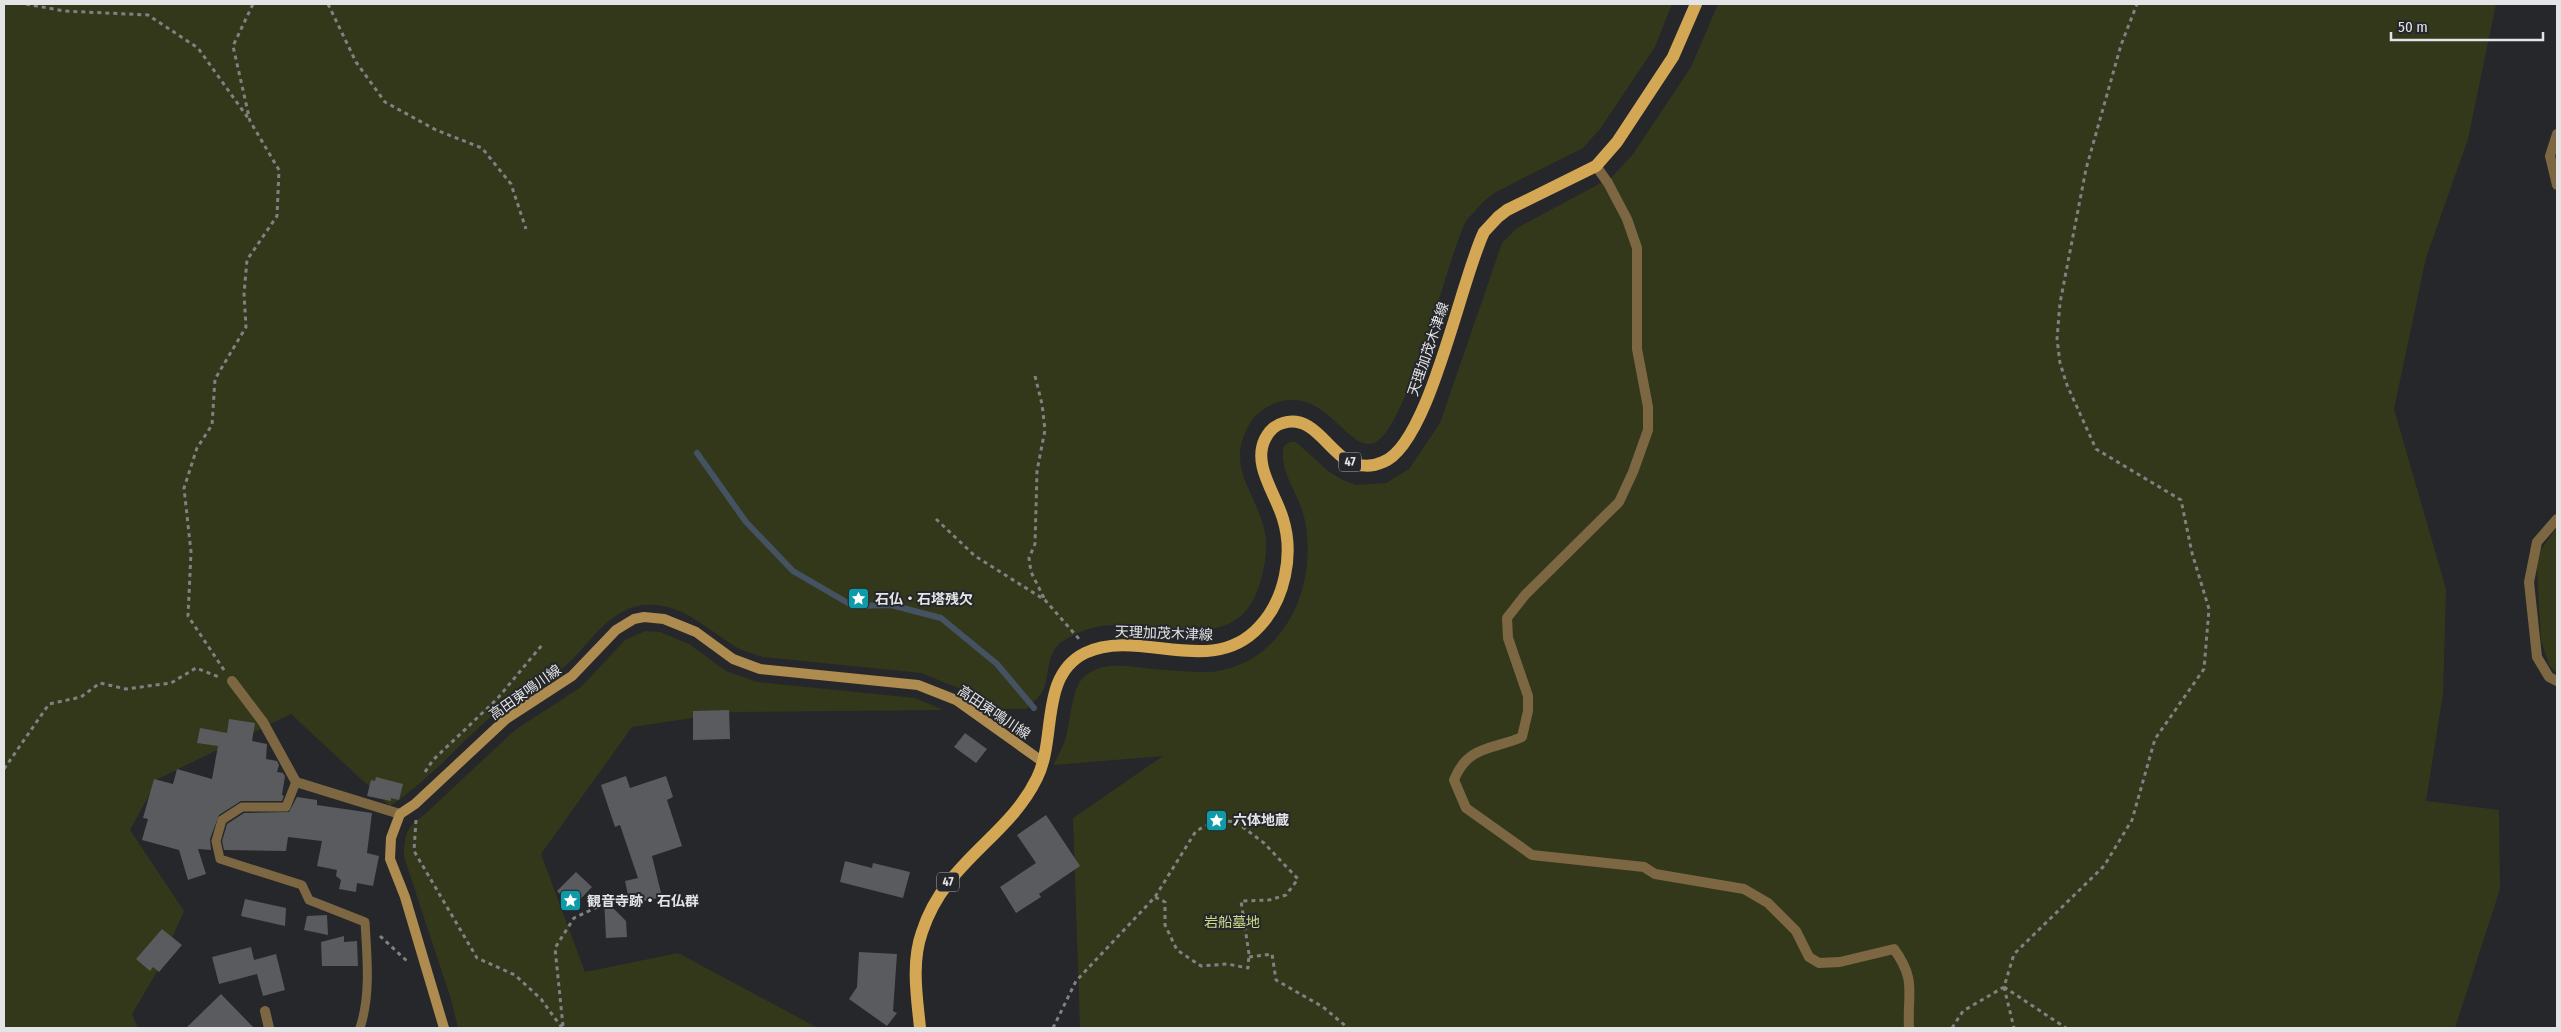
<svg xmlns="http://www.w3.org/2000/svg" width="2561" height="1032" viewBox="0 0 2561 1032" font-family="'Fira Sans Condensed','Noto Sans JP',sans-serif">
<style>
.green{fill:#33381b}
.lines{fill:none;stroke-linecap:round;stroke-linejoin:round}
.stream{stroke:#445262;stroke-width:6}
.building{fill:#595b5f}
.path{stroke:#7f8183;stroke-width:3;stroke-dasharray:4 4;stroke-linecap:butt}
.service{stroke:#7d6742;stroke-width:9}
.minor{stroke:#7d6742;stroke-width:10}
.secondary{stroke:#ae8b4e;stroke-width:10}
.primary{stroke:#d4a755;stroke-width:12}
.labels{text-anchor:middle;stroke-width:4;stroke-linejoin:round;paint-order:stroke}
.shield{fill:#25272a;stroke:#aaabae;stroke-width:1}
.shield-label{font-size:12px;font-weight:bold;fill:#e3e4e6}
.street-label{font-size:14px;fill:#e3e4e6;stroke:#25272a}
.poi-label{font-size:14px;font-weight:bold;fill:#e3e4e6;stroke:#25272a;text-anchor:start}
.park-label{font-size:14px;fill:#cbd98a;stroke:#25272a}
</style>
<rect width="100%" height="100%" fill="#25272a"/>
<path class="green" d="M4,4H1672L1655,47L1600,129L1583,148L1496,192L1484,201L1466,221C1447,259 1407,431 1374,443C1347,453 1324,382 1273,404C1262,409 1253,416 1248,427C1225,469 1258,494 1265,533C1268,548 1265,565 1261,580C1258,592 1251,606 1243,614C1203,653 1123,605 1072,636C1068,639 1061,641 1058,645C1045,659 1050,681 1041,694C1037,699 1031,704 1026,709H989L963,690L921,673L763,657C755,654 746,652 738,648C711,633 688,607 655,605C612,601 593,642 564,667C544,684 518,694 498,711C461,741 430,780 390,806L291,714L158,779L130,830L184,911L158,970L132,1014L138,1028H4Z
M1718,4H2496L2468,139L2426,258L2394,409L2446,589L2443,694L2426,801L2499,810L2500,889L2455,1028H1080L1073,818L1163,756L1053,765C1058,756 1063,747 1066,737C1070,722 1072,690 1082,679C1096,664 1116,665 1135,667C1155,669 1200,674 1218,671C1257,665 1286,635 1299,599C1309,572 1311,537 1302,510C1295,489 1278,467 1284,446L1290,442H1296L1328,471L1341,479L1356,485L1386,483L1409,469L1440,423L1502,243L1517,228L1612,177L1633,154L1691,67Z
M2557,527V674L2549,665L2541,640L2537,567L2540,551Z
M645,631L660,632L689,644L726,671L757,682L915,698L944,710L733,712L632,727L541,854L585,972L678,953L818,1028H458L451,999L404,857C404,836 406,827 424,815L515,730L581,687L625,640Z"/>
<g class="lines">
<path class="stream" d="M697,453L746,522L793,571L853,606L891,605L941,618L997,664L1034,708"/>
</g>
<path class="building" d="M729,710L730,739L693,740V711Z
M229,719L255,723L252,741L267,744L266,759L277,761L279,765L277,772L283,773L285,776L282,795L284,796L282,801H241L219,815L210,839L211,850L198,849L206,874L188,880L179,850L142,840L148,819L143,818L154,779L173,784L177,769L212,779L218,746L197,743L200,728L227,733Z
M965,733L987,749L976,763L954,747Z
M626,776L630,788L666,776L673,797L667,800L682,846L652,856L662,897L630,904L625,881L638,878L620,825L615,827L601,785Z
M376,777L403,784L399,800L391,798V801L367,796L371,780L375,781Z
M297,797L317,800V805L372,813L367,853L379,856L373,886L357,883L356,892L339,889L341,880L336,876L337,870L317,866L322,841L288,837L286,851L224,850L222,841L227,824L244,813L289,812Z
M1046,815L1080,866L1039,894L1041,897L1016,913L1000,887L1036,863L1017,835Z
M845,861L872,868L873,863L910,872L903,898L840,882Z
M576,872L592,887L573,907L557,891Z
M245,899L286,908L285,926L241,916Z
M604,899L626,921L627,937L606,938Z
M327,915L328,935L304,930L307,916Z
M162,929L182,945L159,972L153,967L150,971L136,959Z
M344,936V942L357,941L358,966H322L321,942Z
M251,947L254,960L276,954L285,990L263,996L257,974L219,984L212,957Z
M859,952L897,954L893,1011L897,1013L887,1026L849,999L857,987Z
M221,994L254,1028H186Z"/>
<g class="lines">
<path class="path" d="M26,4L64,11L148,15L198,48L248,118
M328,4L356,62L385,102L436,130L482,148L511,184L526,229
M1035,376L1042,404L1045,430L1037,471L1035,544L1029,558L1031,572L1045,600
M936,519L975,556L1045,600L1079,639
M224,670L188,616L191,552L184,488L197,448L212,425L215,379L246,327L244,294L247,260L277,216L279,170L250,121L233,46L253,4
M4,769L49,704L81,697L100,683L126,689L171,683L196,668L219,677
M425,772L433,760L497,699L542,645
M416,820L414,851L477,958L515,975L541,999L562,1028
M380,936L408,962
M1249,957L1272,954L1276,980L1323,1007L1348,1028
M2004,987L2066,1028
M2004,987L2014,1028
M563,1026L555,948L574,918L610,901
M1053,1028L1076,981L1155,897L1196,831L1217,820L1236,822L1264,843L1298,879L1286,895L1269,900L1241,901L1249,954L1248,968L1227,964L1201,966L1177,950L1165,925V902L1155,897
M1952,1028L1963,1011L2004,987L2014,954L2104,866L2132,820L2155,739L2204,669L2209,609L2192,553L2181,500L2096,449L2067,385L2060,363L2057,339L2060,303L2086,169L2121,45L2137,4"/>
<path class="service" d="M296,782L286,807H242L222,820L216,841L220,859L302,885L309,900L365,922C367,956 371,995 360,1028"/>
<path class="minor" d="M2557,134L2550,156L2557,185
M1596,166L1608,183L1627,219L1637,248V349L1648,407V430L1633,472L1619,502L1525,595L1507,618L1508,638L1528,696V711L1522,737C1492,750 1468,745 1454,780L1466,808L1532,855L1644,867L1655,874L1744,889L1768,903L1796,931L1809,957L1819,963L1840,962L1894,949C1917,981 1907,992 1909,1028
M2557,519L2537,542L2529,582L2537,657L2549,677L2557,681
M232,681L263,722L296,782L400,814
M265,1011L269,1028"/>
<path class="secondary" d="M444,1028L405,897L390,859L391,838L400,814L415,804L506,719L572,676L616,630L634,619L644,617L664,619L696,632L733,659L760,669L918,685L956,700L1043,762"/>
<path class="primary" d="M920,1028C917,997 911,963 922,932C945,861 1008,838 1037,778C1057,738 1039,676 1085,653C1139,627 1211,679 1259,627C1285,600 1294,554 1283,519C1276,494 1252,465 1265,439C1269,431 1275,425 1283,423C1312,414 1327,449 1348,461C1359,467 1372,467 1383,462C1429,445 1461,279 1484,232L1498,217L1507,210L1596,166L1617,142L1673,57L1696,4"/>
</g>
<defs>
<symbol id="sight-square" viewBox="-11 -11 22 22"><rect x="-9" y="-9" width="18" height="18" rx="4" fill="#0f9aa8" stroke="#25272a"/><path d="M0-6L1.8-2.2L6-1.7L2.9 1.2L3.7 5.4L0 3.3L-3.7 5.4L-2.9 1.2L-6-1.7L-1.8-2.2Z" fill="#fff"/></symbol>
</defs>
<g fill-rule="evenodd">
<use href="#sight-square" x="846" y="586" width="25" height="25"/>
<use href="#sight-square" x="1204" y="808" width="25" height="25"/>
<use href="#sight-square" x="558" y="888" width="25" height="25"/>
</g>
<g class="labels">
<g class="shield">
<rect x="1339" y="452.5" width="22" height="19" rx="4"/>
<rect x="937" y="872.5" width="22" height="19" rx="4"/>
</g>
<g class="shield-label">
<text x="1350" y="466">47</text>
<text x="948" y="886">47</text>
</g>
<g class="street-label">
<text transform="translate(1428 349) rotate(-71)" y="5">天理加茂木津線</text>
<text transform="translate(1164 633) rotate(2)" y="5">天理加茂木津線</text>
<text transform="translate(525 692) rotate(-35)" y="5">高田東鳴川線</text>
<text transform="translate(994 712) rotate(34)" y="5">高田東鳴川線</text>
</g>
<g class="poi-label">
<text x="875" y="604">石仏・石塔残欠</text>
<text x="1233" y="825">六体地蔵</text>
<text x="587" y="906">観音寺跡・石仏群</text>
</g>
<g class="park-label">
<text x="1232" y="927">岩船墓地</text>
</g>
</g>
<rect width="2561" height="1032" fill="none" stroke="#e3e4e6" stroke-width="10"/>
<path d="M2391 32v8h152v-8" fill="none" stroke="#e3e4e6" stroke-width="2.5"/>
<text x="2398" y="32" font-size="15" fill="#e3e4e6" stroke="#25272a" stroke-width="4" paint-order="stroke">50 m</text>
</svg>
